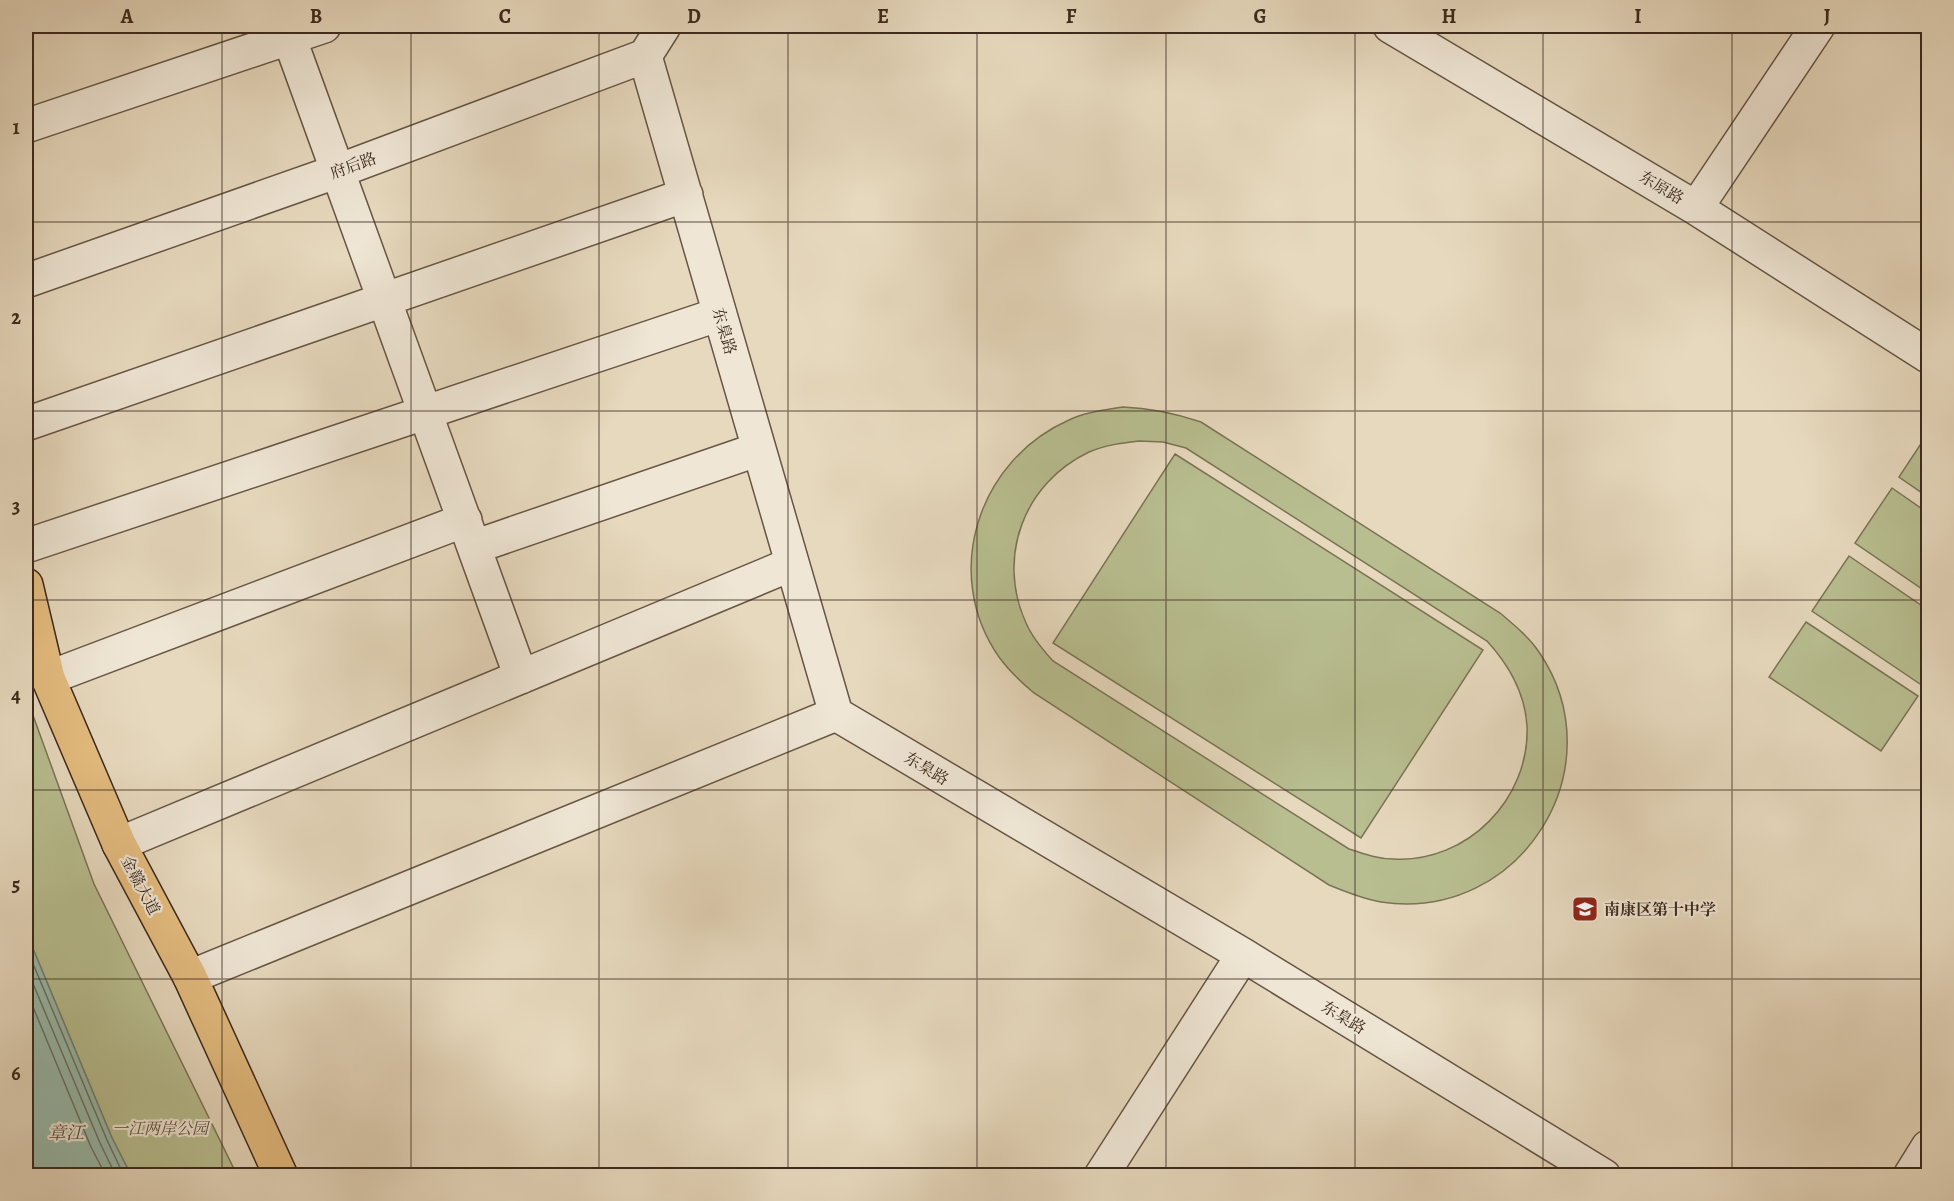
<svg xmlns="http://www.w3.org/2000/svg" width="1954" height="1201" viewBox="0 0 1954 1201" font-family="Alegreya,'Noto Serif SC',serif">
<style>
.green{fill:#b8be90;stroke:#7a7456;stroke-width:1.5;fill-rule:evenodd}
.water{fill:#98bbac;stroke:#738173;stroke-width:1.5}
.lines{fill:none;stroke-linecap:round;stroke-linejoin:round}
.shore{stroke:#6a7264;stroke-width:1.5}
.minor-casing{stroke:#675545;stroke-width:36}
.major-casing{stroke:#3c291d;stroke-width:36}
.minor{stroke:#efe6d5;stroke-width:33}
.major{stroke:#e4bc7f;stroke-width:33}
.grid{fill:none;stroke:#3c291d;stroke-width:1.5;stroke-opacity:0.55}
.labels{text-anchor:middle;stroke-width:4.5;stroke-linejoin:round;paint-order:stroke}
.street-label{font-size:16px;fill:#3c291d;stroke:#efe6d5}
.poi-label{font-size:16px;font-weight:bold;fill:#3c291d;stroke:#efe6d5;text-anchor:start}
.park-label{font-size:16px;font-style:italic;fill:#5b4e3a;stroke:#efe6d5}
.water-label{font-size:18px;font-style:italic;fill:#534e41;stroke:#efe6d5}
.neatline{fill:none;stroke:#3c291d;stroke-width:2}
.grid-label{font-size:20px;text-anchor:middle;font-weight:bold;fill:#3c291d}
</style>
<rect width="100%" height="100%" fill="#e7d9be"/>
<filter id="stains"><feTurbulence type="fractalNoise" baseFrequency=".00333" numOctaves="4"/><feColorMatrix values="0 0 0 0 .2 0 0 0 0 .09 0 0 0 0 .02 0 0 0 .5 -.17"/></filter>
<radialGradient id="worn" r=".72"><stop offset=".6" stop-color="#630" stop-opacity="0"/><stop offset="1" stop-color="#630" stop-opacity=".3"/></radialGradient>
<path class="green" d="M1123,407C1151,408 1174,413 1201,422L1500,613C1514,625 1529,637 1539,652C1618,768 1520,923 1381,902C1363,899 1346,892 1329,885L1034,693C1021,682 1009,671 999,657C941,574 978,460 1069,420C1086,412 1105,410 1123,407ZM1139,441L1163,442L1186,448L1487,641C1509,665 1525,693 1527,726C1530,799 1467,863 1394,859C1378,859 1364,854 1349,849L1053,661C1042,649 1032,637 1026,623C996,557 1024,483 1089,452C1105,445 1122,443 1139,441Z
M1928,433V497L1899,477Z
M1175,454L1483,650L1361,838L1053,643Z
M1892,488L1928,513V593L1855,543Z
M1849,556L1928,610V677L1923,686L1812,611Z
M1806,622L1918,696L1881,751L1769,677Z
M26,696L94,884L237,1175H131L112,1138L26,932Z"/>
<path class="water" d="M26,932L112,1138L131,1175H26Z"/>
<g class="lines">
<path class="shore" d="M26,947L107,1140L124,1176
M26,967L100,1143L116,1176
M26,990L91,1147L106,1176"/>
<defs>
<path id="minor" d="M285,26L521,677
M1390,26L1696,208L1928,356
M645,56L836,714L1243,955L1604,1176
M26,126L324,26
M1696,208L1818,26
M26,281L338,171L645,56L664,26
M26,424L686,195
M26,546L720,314
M474,547L759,449
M48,678L465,520
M119,844L792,564
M190,977L836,714
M1101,1176L1243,955
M1910,1176L1928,1147"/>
<path id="major" d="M26,585L48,678L119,844L190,977L281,1176"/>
</defs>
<use href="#minor" class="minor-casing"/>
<use href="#major" class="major-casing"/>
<use href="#minor" class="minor"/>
<use href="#major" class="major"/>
</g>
<path class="grid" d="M222,26V1176M411,26V1176M599,26V1176M788,26V1176M977,26V1176M1166,26V1176M1355,26V1176M1543,26V1176M1732,26V1176M26,222H1928M26,411H1928M26,600H1928M26,790H1928M26,979H1928"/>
<defs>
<symbol id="school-square" viewBox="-11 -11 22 22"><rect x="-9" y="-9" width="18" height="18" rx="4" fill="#8f2418" stroke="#efe6d5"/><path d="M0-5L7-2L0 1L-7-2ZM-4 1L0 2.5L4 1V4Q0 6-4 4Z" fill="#fff"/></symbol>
</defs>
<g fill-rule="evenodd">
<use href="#school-square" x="1570" y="894" width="30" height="30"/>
</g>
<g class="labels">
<g class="street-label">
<text transform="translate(353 165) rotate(-20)" y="6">府后路</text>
<text transform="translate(1662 187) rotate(31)" y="6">东原路</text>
<text transform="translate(725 331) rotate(74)" y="6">东臬路</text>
<text transform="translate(927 768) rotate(31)" y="6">东臬路</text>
<text transform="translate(141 885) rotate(62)" y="6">金赣大道</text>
<text transform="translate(1344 1017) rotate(31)" y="6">东臬路</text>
</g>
<g class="poi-label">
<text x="1604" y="915">南康区第十中学</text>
</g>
<g class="park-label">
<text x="160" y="1134">一江两岸公园</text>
</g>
<g class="water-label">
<text x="66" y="1139">章江</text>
</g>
</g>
<rect width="1954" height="1201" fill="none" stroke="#e7d9be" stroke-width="66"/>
<rect x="33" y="33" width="1888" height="1135" class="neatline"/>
<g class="grid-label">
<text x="127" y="23">A</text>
<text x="316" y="23">B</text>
<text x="505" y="23">C</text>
<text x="694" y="23">D</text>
<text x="883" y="23">E</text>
<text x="1071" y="23">F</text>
<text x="1260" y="23">G</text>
<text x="1449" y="23">H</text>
<text x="1638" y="23">I</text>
<text x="1827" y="23">J</text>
<text x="16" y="134">1</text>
<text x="16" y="324">2</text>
<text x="16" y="513">3</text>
<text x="16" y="702">4</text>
<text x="16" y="891">5</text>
<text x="16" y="1080">6</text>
</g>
<rect width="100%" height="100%" filter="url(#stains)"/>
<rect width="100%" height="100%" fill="url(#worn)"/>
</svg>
